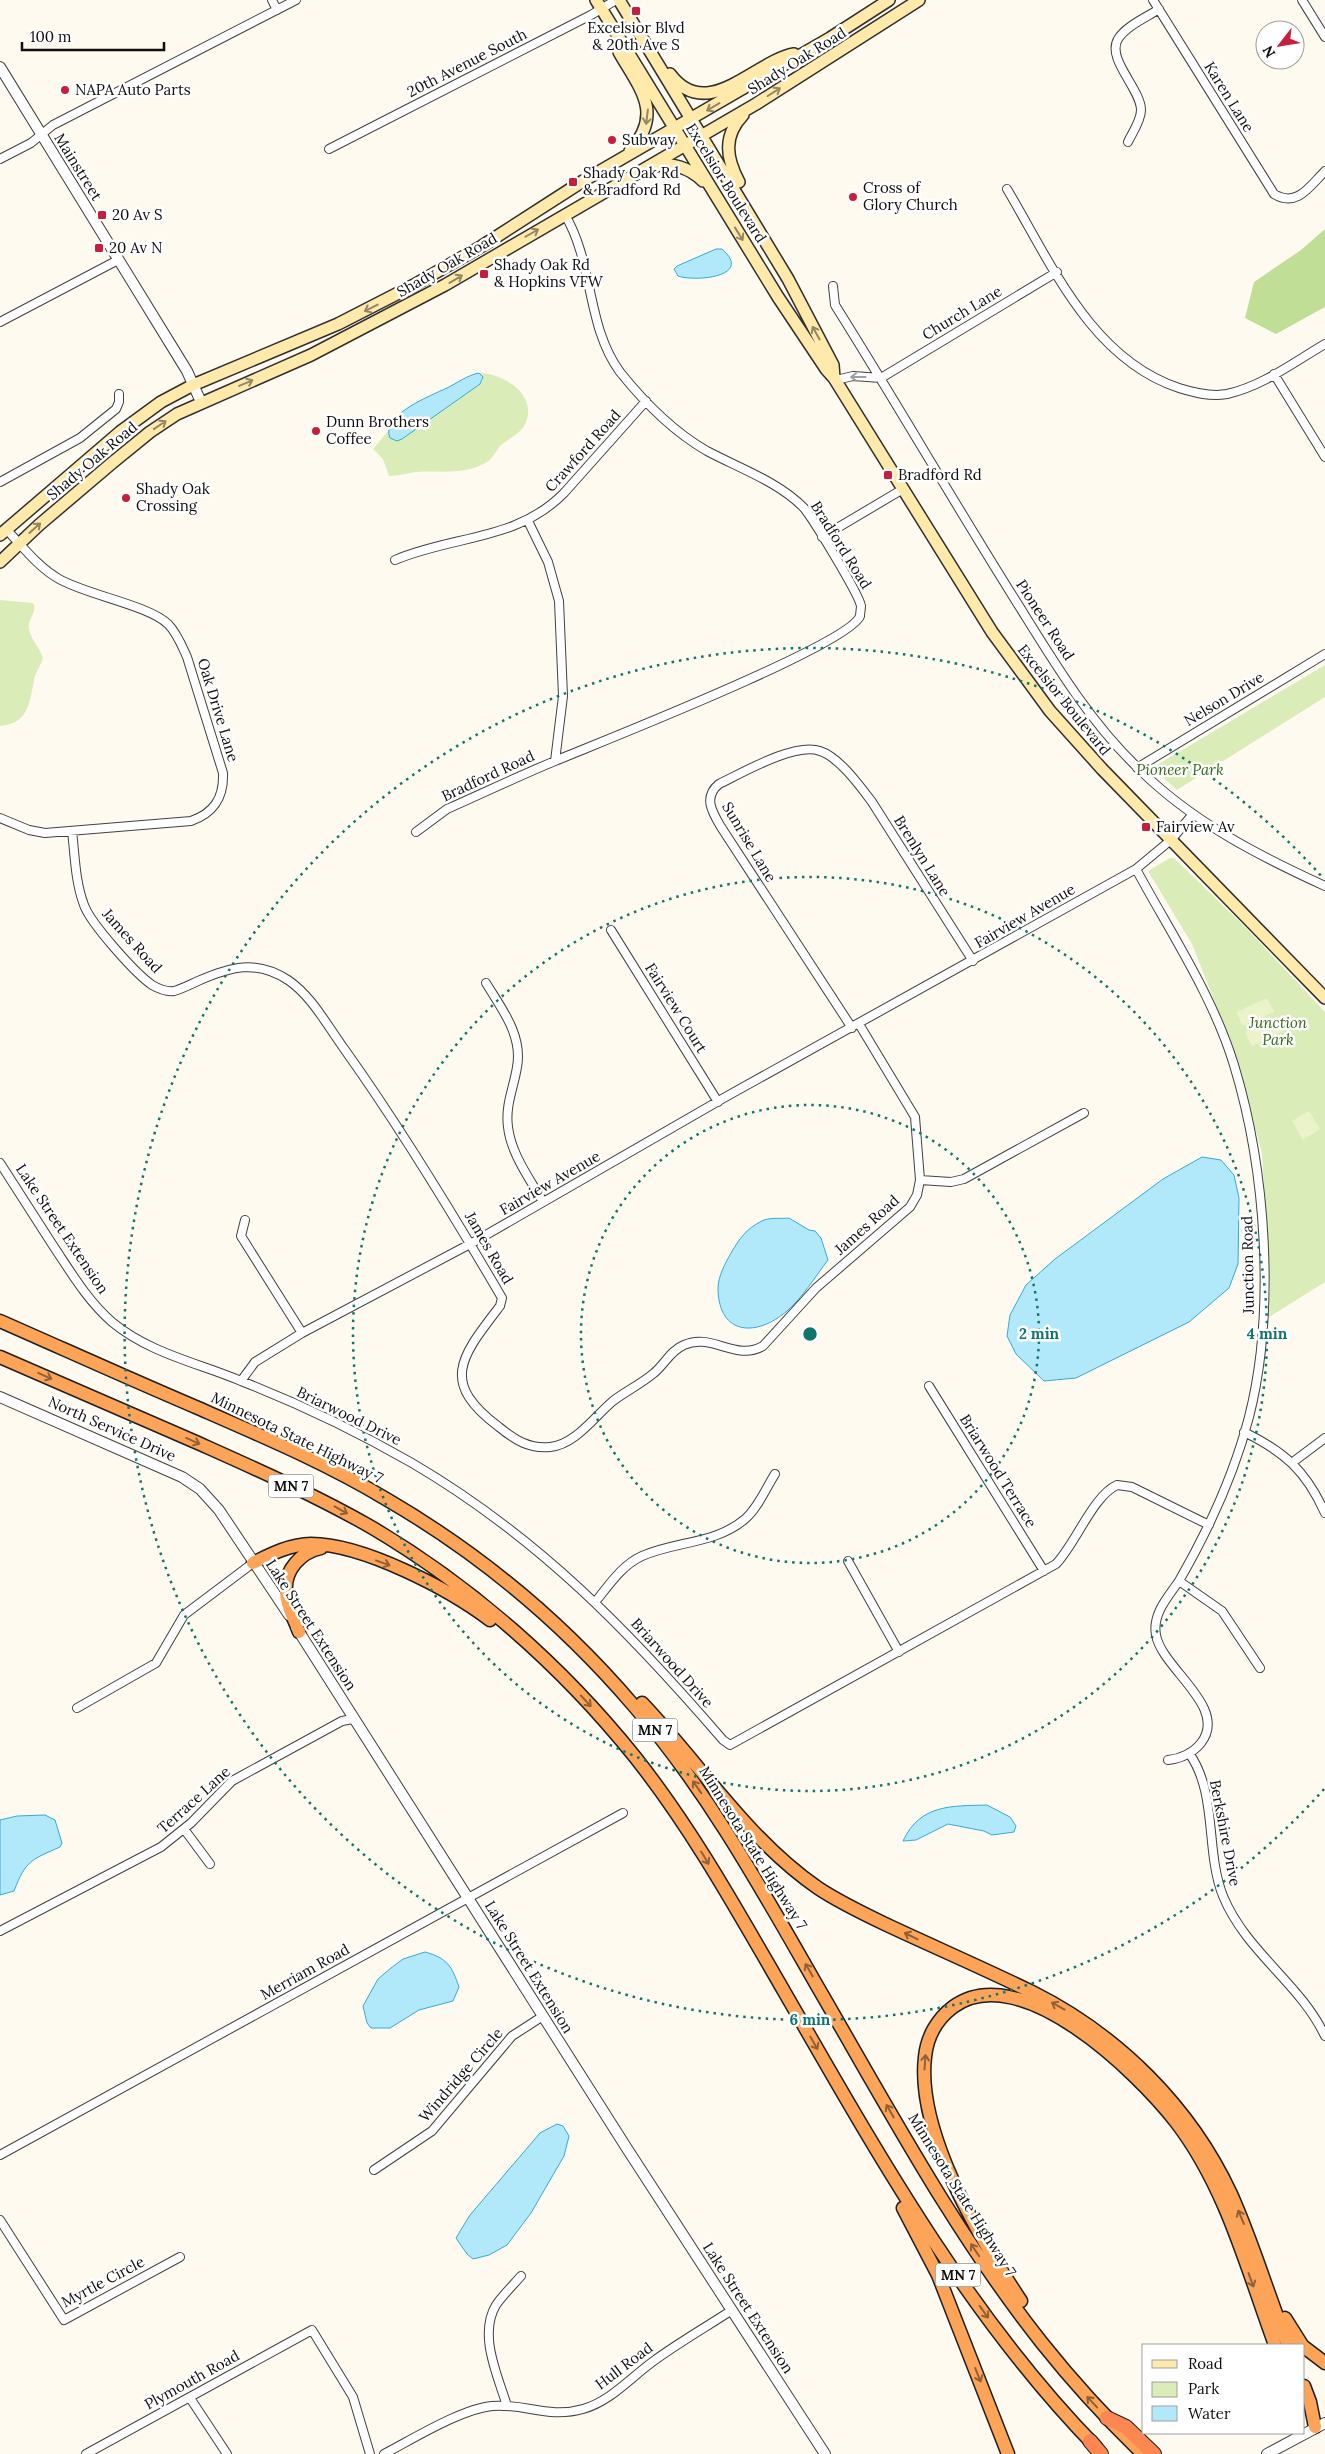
<svg xmlns="http://www.w3.org/2000/svg" width="1325" height="2454" viewBox="0 0 1325 2454" font-family="Lora,serif">
<style>
.green{fill:#daecb7}
.forest{fill:#c0de95}
.pitch{fill:#eaf3c9}
.water{fill:#b1e9fa;stroke:#34abd5}
.lines{fill:none;stroke-linecap:round;stroke-linejoin:round}
.minor-casing{stroke:#414141;stroke-width:10}
.tertiary-casing{stroke:#414141;stroke-width:12}
.secondary-casing{stroke:#303030;stroke-width:14}
.trunk-casing{stroke:#1f1f1f;stroke-width:15}
.motorway-casing{stroke:#1f1f1f;stroke-width:16}
.minor{stroke:#fff;stroke-width:8}
.tertiary{stroke:#fff;stroke-width:10}
.secondary{stroke:#ffeaab;stroke-width:11}
.trunk{stroke:#fea458;stroke-width:12}
.motorway{stroke:#fc8751;stroke-width:14}
.oneway{stroke:#938764}
.oneway2{stroke:#9f9f9f}
.oneway3{stroke:#926037}
.ring{fill:none;stroke:#0f766e;stroke-width:2.5;stroke-dasharray:2.5 5}
.poi-dot{fill:#c71e3d;stroke:#fff;stroke-width:2}
.labels{text-anchor:middle;stroke-width:5;stroke-linejoin:round;paint-order:stroke}
.shield{fill:#fff;stroke:#565656;stroke-width:1}
.shield-label{font-size:14px;font-weight:bold;fill:#0e0e0e}
.poi-label{font-size:15px;fill:#0e0e0e;stroke:#fff;text-anchor:start}
.street-label{font-size:15px;fill:#0e0e0e;stroke:#fff}
.park-label{font-size:15px;font-style:italic;fill:#366a1a;stroke:#fff}
.centre{fill:#0f766e;stroke:#fff;stroke-width:2.5}
.ring-label{font-size:15px;text-anchor:middle;font-weight:bold;fill:#0f766e;stroke:#fff;stroke-width:5;stroke-linejoin:round;paint-order:stroke}
</style>
<rect width="100%" height="100%" fill="#fffaf0"/>
<path class="green" d="M479,373C503,373 537,394 526,422C522,433 510,438 501,445C496,450 493,459 487,462C463,476 441,470 416,472C407,473 399,476 389,476L383,459L373,449L389,430V435L402,439L480,384L483,380Z
M0,600L33,603C38,612 27,619 29,629C31,640 40,648 43,658C41,665 37,670 35,676C29,701 31,723 0,726Z
M1325,665V697L1177,790L1152,768Z
M1170,858H1174L1246,928L1325,1012V1282L1269,1317L1270,1291L1262,1153L1233,1048L1192,944L1148,871Z"/>
<path class="forest" d="M1325,229V307L1276,334L1245,318L1254,282L1301,250Z"/>
<path class="pitch" d="M1267,998L1274,1012L1243,1026L1236,1012Z
M1276,1018L1282,1032L1252,1046L1245,1032Z
M1309,1111L1320,1129L1303,1140L1292,1121Z"/>
<path class="water" d="M716,249H722C754,277 695,282 678,276L674,269L677,266Z
M479,373L483,377L480,384L402,439L397,441L390,438C380,415 432,395 447,388C457,383 468,375 479,373Z
M1202,1157L1221,1160L1234,1175L1239,1198L1238,1264L1229,1288L1189,1322L1076,1378L1044,1381L1016,1354L1007,1336L1010,1315L1026,1285L1055,1259L1163,1179Z
M789,1218L809,1230L815,1231L821,1238L828,1260C815,1277 803,1297 787,1311C757,1337 719,1336 718,1289C718,1276 725,1264 731,1253C739,1239 747,1228 762,1221C769,1217 781,1219 789,1218Z
M987,1805L1010,1817L1016,1826L1014,1832L992,1835L984,1831L948,1824L916,1840L903,1841C920,1804 952,1806 987,1805Z
M45,1815L55,1820L62,1843L60,1847C31,1860 26,1860 14,1891L0,1895V1820L17,1816Z
M425,1952C447,1958 452,1966 459,1987L453,2001L419,2010L390,2028H371L367,2023L363,2006L378,1979L391,1968L403,1959Z
M557,2124L563,2126L569,2136L564,2156L531,2213L507,2245L489,2255L473,2259L467,2254L456,2238L470,2215L540,2133Z"/>
<g class="lines">
<defs>
<path id="minor" d="M272,0L277,10
M1153,0L1274,194C1297,208 1310,186 1325,171
M1302,0L1325,37
M1128,142C1132,133 1141,121 1141,110C1141,89 1106,59 1118,39C1126,26 1147,17 1159,9
M329,149L591,15L616,0
M0,159L31,143L53,125L296,0
M1007,189C1051,263 1091,359 1179,388C1195,393 1211,397 1227,394C1263,386 1294,362 1325,344
M833,286L835,305C896,402 953,501 1014,598C1051,657 1087,719 1138,768C1191,821 1257,855 1325,886
M0,322L118,260
M1274,374L1325,457
M836,380L853,376L881,378L1057,272
M0,482L80,438L116,409L119,402V394
M528,521L548,562L559,601L563,696L555,761
M822,537L903,489
M395,560C454,535 517,541 564,493L646,401
M1137,768L1325,654
M0,818L29,830L45,833L191,821C214,813 224,798 223,773L187,657C182,646 177,633 168,624C148,605 87,595 59,579C38,567 23,547 6,529
M72,831C75,856 75,881 84,905C91,924 135,973 152,985C159,989 166,992 174,991C182,989 191,984 198,981C230,967 256,959 288,980C312,996 328,1027 345,1050C402,1130 453,1214 502,1298L500,1306C461,1357 439,1382 499,1427C515,1440 529,1449 550,1447C575,1445 595,1416 613,1401C626,1391 641,1384 654,1373C664,1365 671,1350 684,1345C711,1332 736,1362 763,1346L816,1288L910,1207L917,1195L920,1180L915,1117L859,1024
M416,832L447,809C483,793 519,776 555,761C598,743 849,645 860,616C860,615 861,607 861,606C859,594 813,519 804,508C779,482 739,468 707,451C674,432 644,402 620,372C586,326 594,263 565,215
M1136,869C1170,932 1213,996 1234,1065C1266,1170 1276,1311 1249,1417C1234,1475 1209,1529 1179,1581L1222,1611L1260,1668
M611,930L718,1102
M486,983C501,1008 523,1035 517,1067C514,1087 505,1105 508,1127C511,1154 530,1179 543,1202
M852,1028L721,827C712,812 703,797 719,784C742,773 795,742 820,751C839,757 860,786 872,802L973,961
M0,1163C18,1191 36,1219 54,1247C72,1274 88,1301 112,1322C149,1353 198,1363 241,1381C300,1404 358,1432 412,1463C538,1537 629,1631 723,1740L730,1745L1056,1564C1076,1543 1093,1496 1117,1485L1132,1487L1209,1525
M920,1180L951,1182L964,1179L1084,1113
M245,1220L241,1236L302,1333
M241,1381L255,1362L302,1333L472,1243L729,1095L1136,869L1172,839L1192,815
M929,1386L1044,1571
M1244,1432C1285,1452 1306,1471 1325,1513
M1293,1462L1325,1438
M848,1561L899,1652
M596,1601C609,1585 622,1565 642,1556C676,1541 716,1544 745,1519C758,1508 766,1488 775,1474
M77,1708L156,1663L184,1615L253,1563
M1189,1753C1218,1794 1205,1851 1223,1896C1246,1952 1300,1983 1325,2036
M1168,1760C1180,1759 1193,1753 1201,1743C1229,1707 1162,1669 1156,1635C1152,1614 1168,1597 1179,1581
M184,1829L210,1864
M0,1931L161,1847L191,1823L232,1781L342,1721L353,1719
M0,2155L623,1813
M374,2170L432,2131L512,2036L543,2016
M0,2220L64,2320L180,2257
M190,2398L227,2454
M507,2406C498,2376 478,2335 496,2305C503,2295 513,2285 521,2276
M86,2454L312,2330L353,2397L370,2454
M384,2454C413,2439 461,2409 492,2406C525,2403 548,2419 583,2409C611,2401 631,2377 655,2360C680,2342 706,2327 732,2310"/>
<path id="tertiary" d="M0,67L187,371L201,402
M0,1397L182,1477L200,1489L219,1510L289,1615
M296,1627L626,2147L825,2454
M1267,2454L1325,2423"/>
<path id="secondary" d="M596,0L778,297L826,369L834,378L992,632L1050,711L1102,769L1325,998
M619,0L788,279L833,365L834,378
M619,52C640,89 664,113 630,151
M670,74C707,124 755,61 794,54
M653,167C670,161 690,168 703,181
M739,182C726,158 723,136 743,115
M0,535L120,432L161,402L193,385L338,324L414,285L482,246L583,181L830,38L889,0
M0,562L39,525L112,463L150,432L177,414L311,355L445,285L756,104L919,0"/>
<path id="trunk" d="M0,1321C66,1350 132,1380 198,1408C262,1436 326,1463 386,1499C479,1553 564,1624 634,1706C707,1790 761,1888 816,1984C887,2106 954,2232 1042,2343C1073,2382 1107,2419 1143,2454
M0,1357C66,1385 132,1414 198,1443C256,1469 315,1495 371,1527C471,1586 562,1666 635,1757C693,1830 738,1912 785,1993C876,2151 968,2316 1096,2447
M253,1563C271,1554 291,1544 311,1544C363,1544 449,1589 490,1620
M299,1632C295,1620 286,1606 286,1592C284,1570 301,1552 321,1548
M642,1703C701,1765 747,1839 818,1888C839,1902 862,1913 885,1924C934,1947 983,1968 1032,1992C1118,2035 1190,2106 1231,2194C1253,2243 1268,2295 1288,2345
M903,2208L938,2275L1008,2454
M1021,2301C980,2239 916,2133 925,2057C927,2037 937,2019 953,2007C1020,1958 1137,2072 1176,2122C1226,2187 1247,2269 1275,2345
M1285,2318L1302,2345
M1304,2347L1325,2363
M1304,2386L1310,2402L1315,2427"/>
<path id="motorway" d="M1107,2418L1126,2427L1154,2454
M1090,2441L1101,2454"/>
</defs>
<use href="#minor" class="minor-casing"/>
<use href="#tertiary" class="tertiary-casing"/>
<use href="#secondary" class="secondary-casing"/>
<use href="#trunk" class="trunk-casing"/>
<use href="#motorway" class="motorway-casing"/>
<use href="#minor" class="minor"/>
<use href="#tertiary" class="tertiary"/>
<use href="#secondary" class="secondary"/>
<use href="#trunk" class="trunk"/>
<use href="#motorway" class="motorway"/>
</g>
<defs><path id="oneway-shaft" d="M-6 0H5M1.5-3L5.5 0L1.5 3" fill="none" stroke-width="1.6" stroke-linecap="round" stroke-linejoin="round" transform="scale(1.25)"/></defs>
<g class="oneway">
<use href="#oneway-shaft" transform="translate(774 92) rotate(-32)"/>
<use href="#oneway-shaft" transform="translate(713 107) rotate(149)"/>
<use href="#oneway-shaft" transform="translate(647 117) rotate(97)"/>
<use href="#oneway-shaft" transform="translate(532 233) rotate(-30)"/>
<use href="#oneway-shaft" transform="translate(739 234) rotate(58)"/>
<use href="#oneway-shaft" transform="translate(456 279) rotate(-31)"/>
<use href="#oneway-shaft" transform="translate(371 308) rotate(153)"/>
<use href="#oneway-shaft" transform="translate(816 333) rotate(-119)"/>
<use href="#oneway-shaft" transform="translate(246 383) rotate(-23)"/>
<use href="#oneway-shaft" transform="translate(160 425) rotate(-34)"/>
<use href="#oneway-shaft" transform="translate(35 528) rotate(-42)"/>
</g>
<use class="oneway2" href="#oneway-shaft" transform="translate(858 377) rotate(180)"/>
<g class="oneway3">
<use href="#oneway-shaft" transform="translate(45 1376) rotate(24)"/>
<use href="#oneway-shaft" transform="translate(193 1441) rotate(24)"/>
<use href="#oneway-shaft" transform="translate(341 1510) rotate(29)"/>
<use href="#oneway-shaft" transform="translate(383 1563) rotate(20)"/>
<use href="#oneway-shaft" transform="translate(586 1701) rotate(47)"/>
<use href="#oneway-shaft" transform="translate(697 1787) rotate(-125)"/>
<use href="#oneway-shaft" transform="translate(705 1858) rotate(59)"/>
<use href="#oneway-shaft" transform="translate(911 1936) rotate(-154)"/>
<use href="#oneway-shaft" transform="translate(809 1970) rotate(-120)"/>
<use href="#oneway-shaft" transform="translate(1058 2006) rotate(-151)"/>
<use href="#oneway-shaft" transform="translate(814 2043) rotate(60)"/>
<use href="#oneway-shaft" transform="translate(925 2062) rotate(-86)"/>
<use href="#oneway-shaft" transform="translate(890 2111) rotate(-120)"/>
<use href="#oneway-shaft" transform="translate(1241 2217) rotate(-113)"/>
<use href="#oneway-shaft" transform="translate(975 2250) rotate(-124)"/>
<use href="#oneway-shaft" transform="translate(1251 2280) rotate(70)"/>
<use href="#oneway-shaft" transform="translate(984 2312) rotate(54)"/>
<use href="#oneway-shaft" transform="translate(978 2375) rotate(68)"/>
<use href="#oneway-shaft" transform="translate(1092 2402) rotate(-133)"/>
</g>
<g class="ring">
<circle cx="810" cy="1334" r="229"/>
<circle cx="810" cy="1334" r="457"/>
<path d="M1324 1789A686 686 0 1 1 1324 879"/>
</g>
<g class="poi-dot">
<rect x="631" y="6" width="10" height="10" rx="2.5"/>
<circle cx="65" cy="90" r="5"/>
<circle cx="612" cy="140" r="5"/>
<rect x="568" y="177" width="10" height="10" rx="2.5"/>
<circle cx="853" cy="197" r="5"/>
<rect x="97" y="210" width="10" height="10" rx="2.5"/>
<rect x="94" y="243" width="10" height="10" rx="2.5"/>
<rect x="479" y="269" width="10" height="10" rx="2.5"/>
<circle cx="316" cy="431" r="5"/>
<rect x="883" y="470" width="10" height="10" rx="2.5"/>
<circle cx="126" cy="498" r="5"/>
<rect x="1141" y="822" width="10" height="10" rx="2.5"/>
</g>
<g class="labels">
<g class="shield">
<rect x="268.5" y="1474.5" width="45" height="23" rx="4"/>
<rect x="632.5" y="1718.5" width="45" height="23" rx="4"/>
<rect x="935.5" y="2263.5" width="45" height="23" rx="4"/>
</g>
<g class="shield-label">
<text x="291" y="1491">MN 7</text>
<text x="655" y="1735">MN 7</text>
<text x="958" y="2280">MN 7</text>
</g>
<g class="poi-label">
<text x="636" y="33" text-anchor="middle">Excelsior Blvd<tspan x="636" dy="17">&amp; 20th Ave S</tspan></text>
<text x="75" y="95">NAPA Auto Parts</text>
<text x="622" y="145">Subway</text>
<text x="583" y="178">Shady Oak Rd<tspan x="583" dy="17">&amp; Bradford Rd</tspan></text>
<text x="863" y="193">Cross of<tspan x="863" dy="17">Glory Church</tspan></text>
<text x="112" y="220">20 Av S</text>
<text x="109" y="253">20 Av N</text>
<text x="494" y="270">Shady Oak Rd<tspan x="494" dy="17">&amp; Hopkins VFW</tspan></text>
<text x="326" y="427">Dunn Brothers<tspan x="326" dy="17">Coffee</tspan></text>
<text x="898" y="480">Bradford Rd</text>
<text x="136" y="494">Shady Oak<tspan x="136" dy="17">Crossing</tspan></text>
<text x="1156" y="832">Fairview Av</text>
</g>
<g class="street-label">
<text transform="translate(797 61) rotate(-32)" y="5">Shady Oak Road</text>
<text transform="translate(467 63) rotate(-27)" y="5">20th Avenue South</text>
<text transform="translate(1229 97) rotate(58)" y="5">Karen Lane</text>
<text transform="translate(78 167) rotate(58)" y="5">Mainstreet</text>
<text transform="translate(726 183) rotate(58)" y="5">Excelsior Boulevard</text>
<text transform="translate(447 265) rotate(-30)" y="5">Shady Oak Road</text>
<text transform="translate(962 313) rotate(-31)" y="5">Church Lane</text>
<text transform="translate(583 451) rotate(-48)" y="5">Crawford Road</text>
<text transform="translate(92 461) rotate(-40)" y="5">Shady Oak Road</text>
<text transform="translate(841 545) rotate(58)" y="5">Bradford Road</text>
<text transform="translate(1045 620) rotate(57)" y="5">Pioneer Road</text>
<text transform="translate(1224 699) rotate(-31)" y="5">Nelson Drive</text>
<text transform="translate(1064 700) rotate(51)" y="5">Excelsior Boulevard</text>
<text transform="translate(218 710) rotate(73)" y="5">Oak Drive Lane</text>
<text transform="translate(488 776) rotate(-25)" y="5">Bradford Road</text>
<text transform="translate(749 842) rotate(59)" y="5">Sunrise Lane</text>
<text transform="translate(922 856) rotate(58)" y="5">Brenlyn Lane</text>
<text transform="translate(1025 916) rotate(-30)" y="5">Fairview Avenue</text>
<text transform="translate(132 941) rotate(48)" y="5">James Road</text>
<text transform="translate(676 1008) rotate(58)" y="5">Fairview Court</text>
<text transform="translate(550 1183) rotate(-30)" y="5">Fairview Avenue</text>
<text transform="translate(867 1225) rotate(-42)" y="5">James Road</text>
<text transform="translate(62 1229) rotate(56)" y="5">Lake Street Extension</text>
<text transform="translate(489 1248) rotate(60)" y="5">James Road</text>
<text transform="translate(1248 1265) rotate(-91)" y="5">Junction Road</text>
<text transform="translate(349 1416) rotate(26)" y="5">Briarwood Drive</text>
<text transform="translate(112 1429) rotate(24)" y="5">North Service Drive</text>
<text transform="translate(297 1438) rotate(26)" y="5">Minnesota State Highway 7</text>
<text transform="translate(998 1471) rotate(58)" y="5">Briarwood Terrace</text>
<text transform="translate(311 1625) rotate(57)" y="5">Lake Street Extension</text>
<text transform="translate(672 1663) rotate(48)" y="5">Briarwood Drive</text>
<text transform="translate(194 1800) rotate(-42)" y="5">Terrace Lane</text>
<text transform="translate(1225 1833) rotate(79)" y="5">Berkshire Drive</text>
<text transform="translate(753 1848) rotate(58)" y="5">Minnesota State Highway 7</text>
<text transform="translate(529 1967) rotate(58)" y="5">Lake Street Extension</text>
<text transform="translate(305 1972) rotate(-29)" y="5">Merriam Road</text>
<text transform="translate(461 2075) rotate(-49)" y="5">Windridge Circle</text>
<text transform="translate(962 2195) rotate(58)" y="5">Minnesota State Highway 7</text>
<text transform="translate(103 2282) rotate(-28)" y="5">Myrtle Circle</text>
<text transform="translate(748 2308) rotate(57)" y="5">Lake Street Extension</text>
<text transform="translate(624 2366) rotate(-37)" y="5">Hull Road</text>
<text transform="translate(192 2380) rotate(-29)" y="5">Plymouth Road</text>
</g>
<g class="park-label">
<text x="1180" y="775">Pioneer Park</text>
<text x="1278" y="1028">Junction<tspan x="1278" dy="17">Park</tspan></text>
</g>
</g>
<circle cx="810" cy="1334" r="8" class="centre"/>
<g class="ring-label">
<text x="1039" y="1339">2 min</text>
<text x="1267" y="1339">4 min</text>
<text x="810" y="2025">6 min</text>
</g>
<rect x="1142" y="2344" width="162" height="90" fill="#ffffff" stroke="#9f9f9f"/>
<rect x="1152" y="2360" width="25" height="8" fill="#ffeaab" stroke="#9f9f9f"/>
<text x="1188" y="2369" font-size="15" fill="#0e0e0e">Road</text>
<rect x="1152" y="2382" width="25" height="15" fill="#daecb7" stroke="#9f9f9f"/>
<text x="1188" y="2394" font-size="15" fill="#0e0e0e">Park</text>
<rect x="1152" y="2406" width="25" height="15" fill="#b1e9fa" stroke="#9f9f9f"/>
<text x="1188" y="2419" font-size="15" fill="#0e0e0e">Water</text>
<g transform="translate(1280 45) rotate(239)"><circle r="24" fill="#ffffff" stroke="#9f9f9f"/>
<path d="M0-4L9 19L0 12L-9 19Z" fill="#c71e3d"/>
<text y="-8" font-size="14" font-weight="bold" text-anchor="middle" fill="#0e0e0e">N</text>
</g>
<path d="M22 42v8h142v-8" fill="none" stroke="#0e0e0e" stroke-width="2.5"/>
<text x="30" y="42" font-size="15" fill="#0e0e0e" stroke="#ffffff" stroke-width="4" paint-order="stroke">100 m</text>
</svg>
